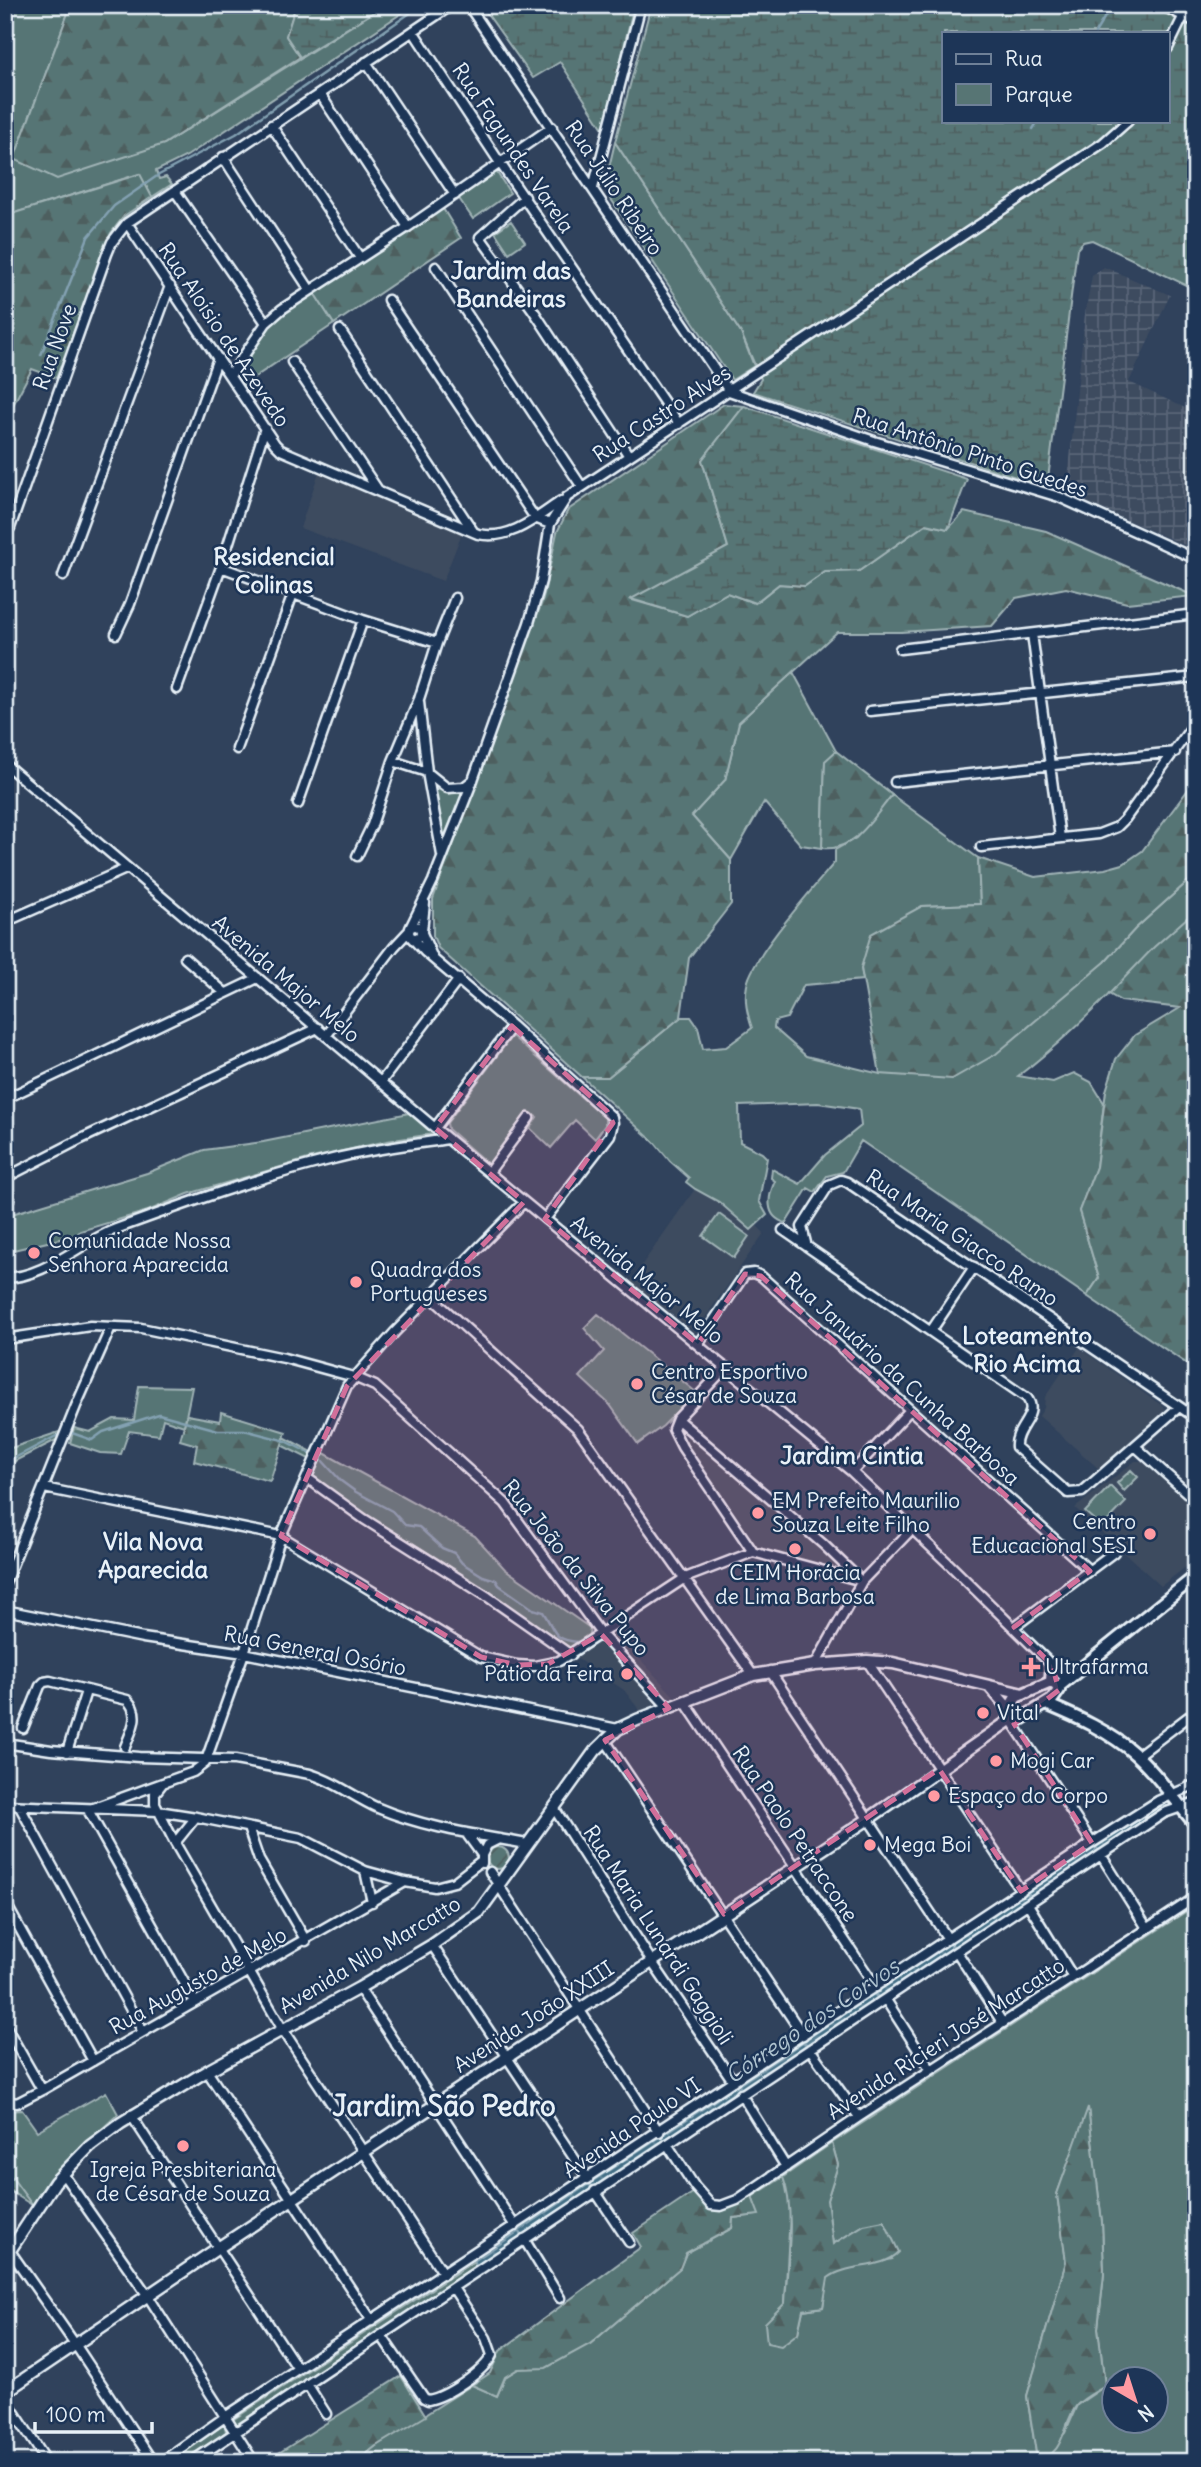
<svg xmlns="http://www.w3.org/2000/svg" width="1201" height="2467" viewBox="0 0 1201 2467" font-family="Delius,sans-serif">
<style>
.built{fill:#3d4b5f}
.industrial{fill:url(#industrial-grid)}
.green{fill:#577574;stroke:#a0b3b6;stroke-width:2;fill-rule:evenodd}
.forest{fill:url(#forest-firs);stroke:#a0b3b6;stroke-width:2}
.wetland{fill:url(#wetland-marsh);stroke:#a0b3b6;stroke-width:2;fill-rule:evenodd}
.garden{fill:url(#garden-furrows);stroke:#a0b3b6;stroke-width:2}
.water{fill:url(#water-waves);stroke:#83a1b2;stroke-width:2}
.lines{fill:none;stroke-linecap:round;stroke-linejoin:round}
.stream{stroke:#83a1b2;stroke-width:2.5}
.minor-casing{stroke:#e8f1f8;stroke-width:13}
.tertiary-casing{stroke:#e8f1f8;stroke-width:15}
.secondary-casing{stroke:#e8f1f8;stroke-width:16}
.minor{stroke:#1d3557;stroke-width:8}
.tertiary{stroke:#1d3557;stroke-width:10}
.secondary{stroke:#1d3557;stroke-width:10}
.marked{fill:#d16f9a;fill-opacity:0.2;stroke:#d16f9a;stroke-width:5;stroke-dasharray:14 9;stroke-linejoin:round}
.poi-dot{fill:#ff9aa2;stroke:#1d3557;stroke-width:2.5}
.labels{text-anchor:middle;stroke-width:5;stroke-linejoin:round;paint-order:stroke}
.street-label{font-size:21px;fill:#e8f1f8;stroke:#1d3557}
.poi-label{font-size:21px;fill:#e8f1f8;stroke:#1d3557;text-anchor:start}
.water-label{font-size:23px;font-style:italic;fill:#adc2cf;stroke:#1d3557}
.quarter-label{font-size:24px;font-weight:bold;fill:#e8f1f8;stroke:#1d3557}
.district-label{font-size:28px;font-weight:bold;fill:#e8f1f8;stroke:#1d3557}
</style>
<defs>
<pattern id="industrial-grid" width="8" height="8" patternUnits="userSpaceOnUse" patternTransform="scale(1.75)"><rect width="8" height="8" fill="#3d4b5f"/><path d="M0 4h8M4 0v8" fill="none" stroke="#596577"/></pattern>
<pattern id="forest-firs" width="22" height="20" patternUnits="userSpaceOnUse" patternTransform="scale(1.75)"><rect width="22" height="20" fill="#577574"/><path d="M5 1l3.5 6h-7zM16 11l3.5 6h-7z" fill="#4e5e5f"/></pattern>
<pattern id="wetland-marsh" width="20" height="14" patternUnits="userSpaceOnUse" patternTransform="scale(1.75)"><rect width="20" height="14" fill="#577574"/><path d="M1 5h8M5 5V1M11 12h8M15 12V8" fill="none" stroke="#4e5e5f"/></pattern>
<pattern id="garden-furrows" width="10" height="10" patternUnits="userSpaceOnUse" patternTransform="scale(1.75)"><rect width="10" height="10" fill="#577574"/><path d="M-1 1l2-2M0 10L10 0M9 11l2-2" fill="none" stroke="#4e5e5f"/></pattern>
<pattern id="water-waves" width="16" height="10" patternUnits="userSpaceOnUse" patternTransform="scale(1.75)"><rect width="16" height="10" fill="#406c84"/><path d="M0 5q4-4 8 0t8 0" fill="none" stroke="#5c8196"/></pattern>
</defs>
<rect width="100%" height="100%" fill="#30425c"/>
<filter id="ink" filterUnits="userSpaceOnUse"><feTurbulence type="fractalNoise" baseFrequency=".0143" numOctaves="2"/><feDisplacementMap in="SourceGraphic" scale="14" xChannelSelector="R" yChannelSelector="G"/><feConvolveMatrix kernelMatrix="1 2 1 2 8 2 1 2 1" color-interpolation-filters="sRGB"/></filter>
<g filter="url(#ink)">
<path class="built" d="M319,472L462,533L443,581L300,528Z
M695,1189L719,1202L751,1230L756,1225L764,1233L695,1332L630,1282Z
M1079,1348L1164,1407L1165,1410L1099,1469L1039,1416L1044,1408L1045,1397Z
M688,1436L799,1530L837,1566L835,1568L760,1550L685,1440Z
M1135,1461H1142L1196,1510V1559L1161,1586L1075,1508Z
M615,1632L674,1696L640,1711L624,1690L576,1658Z"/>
<path class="industrial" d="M1104,267L1170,295L1129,382L1196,413V550L1075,497L1067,488L1085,314L1092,276Z"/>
<path class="green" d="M5,5H71L14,159L164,144L385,5H414L187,156L156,171L159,179L166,177L172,184L152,197L139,174L5,216Z
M615,142L741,333L754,366L732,380L611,199L607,176Z
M496,171L510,193L473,219L458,197Z
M511,221L525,242L509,253L495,232Z
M313,291L334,324L243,385L238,377V370L263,331L278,316Z
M793,672L836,751L825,762L822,848L801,845L764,802L731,860L692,816L725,780L739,722Z
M435,788L449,794L464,790L444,837Z
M892,795L978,858L980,904L922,906L861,968L863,980L804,985L787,1018L775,1021L774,1028L806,1056L880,1074L1105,962L1135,929L1196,874V910C1135,964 1083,1027 1018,1076L1053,1082L1074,1073L1091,1082L1104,1103L1096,1167L1079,1211L1099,1278L1087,1296L861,1141L843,1172L827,1176L815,1192L808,1188L786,1223C764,1217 768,1196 775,1181L771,1178L772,1169L800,1184L825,1155L861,1126L859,1109L818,1103L739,1106L740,1142L762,1153L767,1158L759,1201L767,1215L751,1230L719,1202L695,1189L686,1182L689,1178L670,1161L655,1143L582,1077H608L681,1017H691L698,1027L703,1049L726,1047L752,1028C747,1013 744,1000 747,985C751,958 815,886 835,862V850L856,838Z
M512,1036L605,1118V1125L595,1139L575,1120L551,1148L530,1128L537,1117L528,1112L493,1162L488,1164L448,1129L447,1123Z
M409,1113L433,1134L387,1141L308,1159L188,1194L148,1211L80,1231L77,1235L5,1252V1216L147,1173L204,1150L263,1142Z
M719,1214L749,1236L734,1258L703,1236Z
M598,1314L696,1392L663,1426L638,1444L610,1405L580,1377L604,1351L584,1328Z
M139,1386L192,1387L184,1426L163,1419L159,1435L129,1431L121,1454L100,1453L70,1443L74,1428L90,1432L114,1419L134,1420Z
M62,1431L60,1438L5,1466V1450Z
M284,1437L314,1453L311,1460L281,1445Z
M324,1453L475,1536L505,1569L590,1628L588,1639L571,1649L554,1641L448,1565L368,1516L313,1476Z
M1131,1470L1138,1477L1124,1491L1117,1483Z
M1110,1486L1126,1502L1102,1527L1085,1512Z
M1196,1905V2462H356L376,2446L472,2385L497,2396L505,2377L518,2369L590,2344L680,2268L686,2253L732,2228L733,2218L758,2215L752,2197L783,2177L789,2193L790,2214L785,2303L798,2333L803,2310L823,2307L827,2278L837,2271L892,2259L864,2225L833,2244L827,2200L838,2165L832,2143ZM1088,2109L1102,2222L1104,2274L1098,2328L1105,2386L1077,2405L1065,2433L1037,2459L1027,2396L1066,2262L1057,2194ZM1114,2380H1156V2422H1114Z
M106,2092L118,2114L49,2179L32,2205L5,2168V2111L22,2110L37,2131Z
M474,2261L477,2265L236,2425L231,2421Z
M222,2426H225L226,2432L182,2462H170Z"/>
<path class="forest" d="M71,5H296L286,36L300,57L164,144L57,179L14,159Z
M140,174L152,197L124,216L111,233L56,378L32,369L12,407L5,425V216Z
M442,207L461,238L334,324L313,291Z
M724,404L744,406L702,460L728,547L632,600L687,616L727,593L755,603L779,584L805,586L825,572L859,571L926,524L948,529L964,512L1046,531L1194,596L1127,603L1066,588L1016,598L992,626L901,632H837L739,722L725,780L692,816L731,860V904L689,958L681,1017L608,1077H582L438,948L433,936V899L543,599L557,532L568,510Z
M836,751L892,795C874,817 855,852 822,848L825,761Z
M1196,779V874L1135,929L1105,962L996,1054L952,1079L880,1074L861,968L871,934L922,906L980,904L978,858L1035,877L1105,869L1123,864L1142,851Z
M1196,910V1370L1087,1296L1099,1278L1079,1211L1096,1167L1106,1091L1116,1059L1135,1035L1180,1008L1121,1001L1109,994L1154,947Z
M221,1412L286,1432L270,1481L194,1461L197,1445L180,1440L187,1415L220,1421Z
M1088,2107L1102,2222L1104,2274L1098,2328L1105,2386C1097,2391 1084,2397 1077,2405C1062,2423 1066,2456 1037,2459L1027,2396L1066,2262L1057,2194Z
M832,2143L838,2165L827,2200L833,2244L864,2225L884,2221L899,2252C882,2270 848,2263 828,2278L823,2307L803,2310L798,2333L781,2346L767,2343L765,2323L785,2303C787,2263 796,2213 783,2177Z
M694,2192C713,2216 727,2210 752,2197L759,2215L733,2218L732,2228L686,2253L680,2268L590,2344L546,2368L518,2369L505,2377L497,2396L472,2385L490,2373L500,2351L641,2247L633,2233Z
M401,2376L426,2416L376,2446L356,2462H281L277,2454Z"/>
<path class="wetland" d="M296,5H385L300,57L286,36Z
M481,5H634L604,130L560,62L533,78Z
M651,5H850L861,10L864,5H1148L1196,27V290L1092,240L1083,242L1077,249L1047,487L753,392L761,379L741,333L615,142ZM944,33H1168V121H944Z
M744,406L967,479L948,529L926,524L859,571L825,572L805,586L779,584L755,603L727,593L687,616L631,599L728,547L702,460Z
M5,2168L32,2205L5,2188Z"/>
<path class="garden" d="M487 1858a11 11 0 1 1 22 0a11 11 0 1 1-22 0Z"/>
<path class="water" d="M1164,1803L1168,1808L1099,1851L1096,1847Z
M1094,1848L1097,1852L1030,1896L1028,1892Z
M1026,1893L1029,1897L954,1947L951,1943Z
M950,1944L953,1947L878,1997L875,1993Z
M874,1994L877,1998L807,2045L804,2041Z
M803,2042L806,2045L741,2088L739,2085Z
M737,2086L739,2089L664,2140L662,2136Z
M661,2136L663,2140L593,2187L590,2183Z
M589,2184L592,2188L477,2265L474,2261L518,2232L521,2234L519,2231Z"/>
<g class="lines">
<path class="stream" d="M1095,33L1112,5
M1033,129L1038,121
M41,355L88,237L114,206L157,176L236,134L413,11L419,5
M72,1433L92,1440L103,1432L159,1414L218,1430H244L286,1441L311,1454
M321,1459L341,1481L356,1492L392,1511L405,1525L419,1527L442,1548L454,1553L462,1563L483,1576L496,1580L499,1585L533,1609L543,1612C556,1631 552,1640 578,1642
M5,1463L58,1435"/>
<defs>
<path id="minor" d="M468,5L729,391
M413,31L500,163L679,424
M1168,48L1184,15
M366,62L455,195
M320,94L408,227
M271,125L360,258
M223,157L310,290
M593,188L641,5
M175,191L266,323
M525,197L480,237L533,310L629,456
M127,223L275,444L281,450L478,534C510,541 536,518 561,501
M436,267L582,487
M388,300L535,518L550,524
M340,330L473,531
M292,362L378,490
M230,376L266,323L282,309L408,227L552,127
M729,391L874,441L1059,497L1196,559
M10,528L107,254L112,242L127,223L452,5
M221,567L363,620L437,643
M63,576L170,286
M116,634L130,604L218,358
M1032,634L1060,838
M900,649L1196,614
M177,689L221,567L265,428
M419,702L427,772L442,855
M870,711L1196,677
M237,749L293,594
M393,761L427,772L447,788L464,787L473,780
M5,764L448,1139L852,1472L948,1563L1067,1680
M895,782L1175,752
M298,804L363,620
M981,847L1099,834L1117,827L1125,819L1196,721
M357,856L372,825L393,761L419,699L437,643L455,598
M5,922L128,868
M409 932a6 6 0 1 1 12 0a6 6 0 1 1-12 0Z
M410,928L433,881L473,780L529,623L541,581L550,524L567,497L1103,143L1128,121
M422,931L425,903
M422,933L432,956
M411,937L425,952L512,1026L612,1117L613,1123L610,1135L545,1219
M185,958L225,993
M326,1036L394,947L409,931
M381,1082L459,979
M5,1099L258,978
M435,1128L512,1026
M489,1172L529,1118
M5,1178L81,1139L318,1028
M5,1196L9,1200
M783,1230L1027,1398C1040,1415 1014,1428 1016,1447L1068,1493L1082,1492L1179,1407
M806,1243L802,1227L829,1185L841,1180L847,1182L1196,1418
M5,1278C46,1277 79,1243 116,1229C187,1203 259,1177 333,1159C371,1149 410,1145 448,1139
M430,1296L578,1429L753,1675
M931,1331L974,1267
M5,1339L90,1326L141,1328L284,1358L354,1377L375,1386L505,1503L601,1634L669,1708
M698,1344L745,1274L754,1273L761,1276L1090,1571
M726,1367L677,1419L673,1429L682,1447L753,1552
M677,1419L824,1545L859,1579
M1135,1446L1196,1501
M852,1472L910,1410
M307,1478L364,1519L488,1597L571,1655
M44,1488L281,1536L481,1657L517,1665L534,1666L559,1661L685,1578L753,1552L862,1581
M5,1583L76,1406L111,1327
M5,1610L143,1638L244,1653L618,1729
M1014,1627L1114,1552
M867,1661L1021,1891
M815,1665L862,1581L912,1529
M770,1671L948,1939
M685,1702L876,1987
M1011,1720L1092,1843
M23,1728L40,1686L44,1682L50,1681L127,1700C142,1714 131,1731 125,1747
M605,1740L803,2035
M5,1743L51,1750L139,1757L235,1760L310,1774C335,1781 355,1798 378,1808C425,1828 478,1835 527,1844
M67,1752L86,1691
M1137,1756L1196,1711
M162,1784L155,1793V1804L175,1843L283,2030L444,2274
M5,1805L158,1811L196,1817L301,1838L365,1871L405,1882L435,1887L454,1882L481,1861
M20,1807L143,2032
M554,1808L652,1962L733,2081
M248,1828L259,1860L306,1941
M466,1833L482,1855V1863
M175,1843L196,1817
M482,1855L487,1845L499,1839
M1101,1855L1147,1928
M365,1871L372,1902
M490,1872L659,2132
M5,1902L93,2061
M1028,1904L1073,1977
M432,1945L588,2179
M957,1952L1002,2022
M359,1988L515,2226
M886,2000L931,2070
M195,2002L88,1810L193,1772L205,1763L244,1653L281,1536L347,1386L395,1332L524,1202
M5,2025L42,2090
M810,2049L859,2117
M207,2071L372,2321
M741,2094L786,2167
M5,2101L17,2103L42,2090L405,1882
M131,2115L298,2369
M667,2144L695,2187L711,2205L721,2206L737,2200L859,2117L1196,1897
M63,2174L148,2296L254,2462
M595,2191L629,2242
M524,2239L560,2298
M10,2251L75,2344L153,2462
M381,2335L424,2398L428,2400C446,2397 484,2372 492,2355L486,2338L453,2288
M307,2384L326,2414
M5,2398L47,2462
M161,2462L225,2417L1092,1843L1158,1801L1196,1784
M191,2462L1164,1813L1196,1802"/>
<path id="tertiary" d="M1163,5L1196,21
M990,1687L1009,1709
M5,2258L55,2182L90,2146L121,2123L207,2071L359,1988L432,1945L479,1912L595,1751L618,1729L637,1720L753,1675L815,1665L867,1661L893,1663L1023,1694
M5,2392L218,2248L867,1820L1013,1718"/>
<path id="secondary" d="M1051,1682L1056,1685L1059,1690L1052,1700L1021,1719L1011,1716L1009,1709L1016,1697Z
M1051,1682L1052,1665
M1058,1687L1196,1576
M1046,1704C1077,1717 1111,1732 1136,1755C1158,1775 1176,1802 1196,1825"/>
</defs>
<use href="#minor" class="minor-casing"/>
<use href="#tertiary" class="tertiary-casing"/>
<use href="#secondary" class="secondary-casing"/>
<use href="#minor" class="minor"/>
<use href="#tertiary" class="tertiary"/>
<use href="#secondary" class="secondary"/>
</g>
</g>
<path class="marked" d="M512,1026L607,1111L613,1123L545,1219L698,1344L745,1274L761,1276L1090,1571L1014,1627L1052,1665L1059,1690L1014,1724L1092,1843L1021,1891L939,1769L724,1914L605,1740L669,1708L601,1634L548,1664L517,1665L481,1657L281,1536L347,1386L524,1202L435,1128Z"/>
<g class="poi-dot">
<circle cx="34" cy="1253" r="7"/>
<circle cx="356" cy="1282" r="7"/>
<circle cx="637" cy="1384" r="7"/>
<circle cx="758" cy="1513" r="7"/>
<circle cx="1150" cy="1534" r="7"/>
<circle cx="795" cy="1549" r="7"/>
<path d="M1027.5 1656.5h7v7h7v7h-7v7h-7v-7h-7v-7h7z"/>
<circle cx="627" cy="1674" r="7"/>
<circle cx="983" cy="1713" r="7"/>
<circle cx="996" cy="1761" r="7"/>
<circle cx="934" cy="1796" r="7"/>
<circle cx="870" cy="1845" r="7"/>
<circle cx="183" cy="2146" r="7"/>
</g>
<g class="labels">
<g class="street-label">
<text transform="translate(513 148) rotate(56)" y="7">Rua Fagundes Varela</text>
<text transform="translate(614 188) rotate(56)" y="7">Rua Júlio Ribeiro</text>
<text transform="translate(224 335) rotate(56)" y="7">Rua Aloísio de Azevedo</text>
<text transform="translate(55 347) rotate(-70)" y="7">Rua Nove</text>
<text transform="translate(662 414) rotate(-33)" y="7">Rua Castro Alves</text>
<text transform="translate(970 453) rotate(18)" y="7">Rua Antônio Pinto Guedes</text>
<text transform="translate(286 979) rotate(40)" y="7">Avenida Major Melo</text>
<text transform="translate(962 1238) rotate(34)" y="7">Rua Maria Giacco Ramo</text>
<text transform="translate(647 1280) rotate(39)" y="7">Avenida Major Mello</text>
<text transform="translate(902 1379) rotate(42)" y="7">Rua Januário da Cunha Barbosa</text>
<text transform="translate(576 1568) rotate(51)" y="7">Rua João da Silva Pupo</text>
<text transform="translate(315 1651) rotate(11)" y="7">Rua General Osório</text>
<text transform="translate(795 1834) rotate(56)" y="7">Rua Paolo Petraccone</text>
<text transform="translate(658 1935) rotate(57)" y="7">Rua Maria Lunardi Gaggioli</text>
<text transform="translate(370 1955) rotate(-31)" y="7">Avenida Nilo Marcatto</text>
<text transform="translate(198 1981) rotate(-29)" y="7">Rua Augusto de Melo</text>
<text transform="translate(534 2017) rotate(-33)" y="7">Avenida João XXIII</text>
<text transform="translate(946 2039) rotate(-33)" y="7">Avenida Ricieri José Marcatto</text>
<text transform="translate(632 2128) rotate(-34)" y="7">Avenida Paulo VI</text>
</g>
<g class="poi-label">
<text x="48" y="1248">Comunidade Nossa<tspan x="48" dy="24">Senhora Aparecida</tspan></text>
<text x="370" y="1277">Quadra dos<tspan x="370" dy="24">Portugueses</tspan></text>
<text x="651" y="1379">Centro Esportivo<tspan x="651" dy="24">César de Souza</tspan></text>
<text x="772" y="1508">EM Prefeito Maurilio<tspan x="772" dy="24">Souza Leite Filho</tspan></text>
<text x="1136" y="1529" text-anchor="end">Centro<tspan x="1136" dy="24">Educacional SESI</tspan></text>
<text x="795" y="1580" text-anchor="middle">CEIM Horácia<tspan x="795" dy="24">de Lima Barbosa</tspan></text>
<text x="1045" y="1674">Ultrafarma</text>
<text x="613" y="1681" text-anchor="end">Pátio da Feira</text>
<text x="997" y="1720">Vital</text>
<text x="1010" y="1768">Mogi Car</text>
<text x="948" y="1803">Espaço do Corpo</text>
<text x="884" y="1852">Mega Boi</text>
<text x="183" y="2177" text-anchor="middle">Igreja Presbiteriana<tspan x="183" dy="24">de César de Souza</tspan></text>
</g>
<g class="water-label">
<text transform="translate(812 2021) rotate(-34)" y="8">Córrego dos Corvos</text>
</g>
<g class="quarter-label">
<text x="511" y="279">Jardim das<tspan x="511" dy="28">Bandeiras</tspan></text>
<text x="274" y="565">Residencial<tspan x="274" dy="28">Colinas</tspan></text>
<text x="1027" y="1344">Loteamento<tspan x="1027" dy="28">Rio Acima</tspan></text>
<text x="852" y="1464">Jardim Cintia</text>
<text x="153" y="1550">Vila Nova<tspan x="153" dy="28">Aparecida</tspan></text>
</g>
<g class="district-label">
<text x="444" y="2116">Jardim São Pedro</text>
</g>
</g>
<rect width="1201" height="2467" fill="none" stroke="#1d3557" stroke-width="28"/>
<rect x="14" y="14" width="1173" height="2439" fill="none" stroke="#e8f1f8" stroke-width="2.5" filter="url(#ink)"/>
<rect x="942" y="32" width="228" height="91" fill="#1d3557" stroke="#6e8097" stroke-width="2"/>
<rect x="956" y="54" width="35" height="10" fill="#1d3557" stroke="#6e8097" stroke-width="2"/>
<text x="1005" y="66" font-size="21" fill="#e8f1f8">Rua</text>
<rect x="956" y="84" width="35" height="21" fill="#577574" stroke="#6e8097" stroke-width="2"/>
<text x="1005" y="102" font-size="21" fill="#e8f1f8">Parque</text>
<g transform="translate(1135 2400) rotate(141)"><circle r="33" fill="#1d3557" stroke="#6e8097" stroke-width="2"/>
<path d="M0-5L12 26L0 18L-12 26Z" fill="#ff9aa2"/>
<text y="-10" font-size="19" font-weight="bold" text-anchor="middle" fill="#e8f1f8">N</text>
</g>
<path d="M35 2422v10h117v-10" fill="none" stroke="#e8f1f8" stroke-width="3.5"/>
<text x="46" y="2422" font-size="21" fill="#e8f1f8" stroke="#1d3557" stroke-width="5" paint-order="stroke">100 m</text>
</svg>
